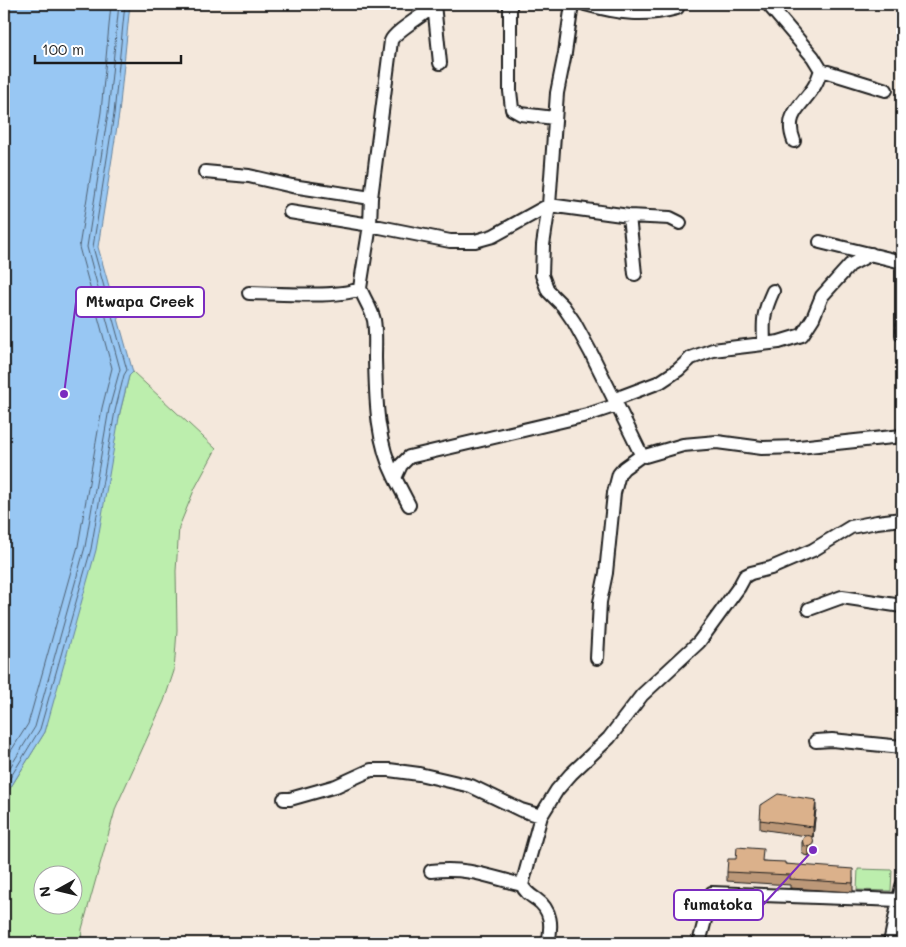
<svg xmlns="http://www.w3.org/2000/svg" width="906" height="947" viewBox="0 0 906 947" font-family="Mali,sans-serif">
<style>
.green{fill:#bceead;stroke:#6c8564;fill-rule:evenodd}
.water{fill:#98c7f3;stroke:#66839d}
.lines{fill:none;stroke-linecap:round;stroke-linejoin:round}
.shore{stroke:#4e6072;stroke-width:1}
.minor-casing{stroke:#1c1c1c;stroke-width:16}
.minor{stroke:#fff;stroke-width:12}
.wall{fill:#bc9878;stroke:#1c1c1c}
.shaded-wall{fill:#997c61;stroke:#1c1c1c}
.building{fill:#dbb18b;stroke:#1c1c1c}
.leader{fill:none;stroke:#7b2cbf;stroke-width:2}
.callout-dot{fill:#7b2cbf;stroke:#fff;stroke-width:2}
.callout{fill:#fff;stroke:#7b2cbf;stroke-width:2}
.callout-label{font-size:15px;text-anchor:middle;font-weight:bold;fill:#1c1c1c}
</style>
<rect width="100%" height="100%" fill="#f4e8dc"/>
<filter id="ink" filterUnits="userSpaceOnUse"><feTurbulence type="fractalNoise" baseFrequency=".02" numOctaves="2"/><feDisplacementMap in="SourceGraphic" scale="10" xChannelSelector="R" yChannelSelector="G"/><feConvolveMatrix kernelMatrix="1 2 1 2 8 2 1 2 1" color-interpolation-filters="sRGB"/></filter>
<g filter="url(#ink)">
<path class="green" d="M133,372L216,449L195,488L179,527L176,571L177,630L174,671L164,701L116,807L82,929L81,943H4V798L45,732L120,412L129,376ZM42,874H72V904H42Z
M858,869L892,870L891,891L857,890Z"/>
<path class="water" d="M4,4H130L119,114L98,247L133,372L129,376L120,412L96,550L45,732L4,798Z"/>
<g class="lines">
<path class="shore" d="M4,762L28,724L78,546L102,408L112,368L79,247L101,112L111,4
M4,777L35,727L85,547L109,409L120,369L87,247L108,113L119,4
M4,788L40,729L91,549L115,411L124,375L127,370L93,247L114,114L125,4"/>
<defs>
<path id="minor" d="M434,4L440,63
M510,4V91L512,109L521,114L554,118
M585,4C618,13 644,17 677,8
M768,4L813,57L821,70C819,75 818,80 815,85C803,106 783,113 794,141
M821,70L886,90
M205,172L249,176L292,186L371,198
M290,212L370,225L450,241H475L493,236L549,205L629,216L670,218L680,223
M629,216L635,274
M820,242L902,262
M902,265V335
M360,288C364,299 371,308 374,320C376,332 375,345 375,358C376,398 376,441 395,478
M249,293C273,293 344,299 360,288L370,225L371,198L391,41C394,32 425,14 434,6
M764,343C763,320 763,313 773,291
M615,399L660,382L678,370L691,358L713,350L779,342L802,335L813,318L822,296L850,265L871,254
M617,405L640,452L642,455L645,456L683,445L717,442L762,448L799,447L902,436
M409,505L395,478L401,465L409,457L587,415L617,405L591,353L574,322L563,306L548,291L542,275L543,245L549,205L557,93L565,53L572,4
M809,609L842,597L902,606
M597,658L600,602L606,573L614,493L619,474L624,468L642,455
M816,741L832,740L902,747
M284,799H290L336,786L371,770H389L419,774L471,786L521,810L541,816
M431,871C469,867 487,876 522,885
M548,943C552,926 552,910 536,899C530,895 525,892 522,885L541,816L557,790L571,774L609,738L642,695L699,642L739,587L745,576L751,573L771,568L813,550L851,527L877,522L902,519
M699,943L712,893L899,900
M890,943L902,886"/>
</defs>
<use href="#minor" class="minor-casing"/>
<use href="#minor" class="minor"/>
</g>
<path class="wall" d="M816,809L813,837L811,836L813,849L812,854L808,856L804,855L802,851V842L806,836L760,829V820Z
M763,861L785,864L853,878V892L790,888V885L727,881V872Z"/>
<path class="shaded-wall" d="M816,800V809L813,837V827Z
M813,840V849L812,854L808,856V847Z"/>
<path class="building" d="M778,794L816,800L813,827L760,820L761,805Z
M802.5 841a5.5 5.5 0 1 1 11 0a5.5 5.5 0 1 1-11 0Z
M737,847L763,849L762,861L785,862V864L853,869V883L790,879V875L727,872L728,859H736Z"/>
</g>
<path class="leader" d="M64 394L76 302M813 850L763 905"/>
<g class="callout-dot">
<circle cx="64" cy="394" r="5"/>
<circle cx="813" cy="850" r="5"/>
</g>
<g class="callout">
<rect x="76" y="287" width="128" height="30" rx="5"/>
<rect x="674" y="890" width="89" height="30" rx="5"/>
</g>
<g class="callout-label">
<text x="140" y="307">Mtwapa Creek</text>
<text x="718" y="910">fumatoka</text>
</g>
<rect width="906" height="947" fill="none" stroke="#fff" stroke-width="20"/>
<rect x="10" y="10" width="886" height="927" fill="none" stroke="#1c1c1c" stroke-width="2" filter="url(#ink)"/>
<g transform="translate(58 890) rotate(262)"><circle r="24" fill="#ffffff" stroke="#a4a4a4"/>
<path d="M0-4L9 19L0 12L-9 19Z" fill="#1c1c1c"/>
<text y="-8" font-size="14" font-weight="bold" text-anchor="middle" fill="#1c1c1c">N</text>
</g>
<path d="M35 55v8h146v-8" fill="none" stroke="#1c1c1c" stroke-width="2.5"/>
<text x="42" y="55" font-size="15" fill="#1c1c1c" stroke="#ffffff" stroke-width="4" paint-order="stroke">100 m</text>
</svg>
